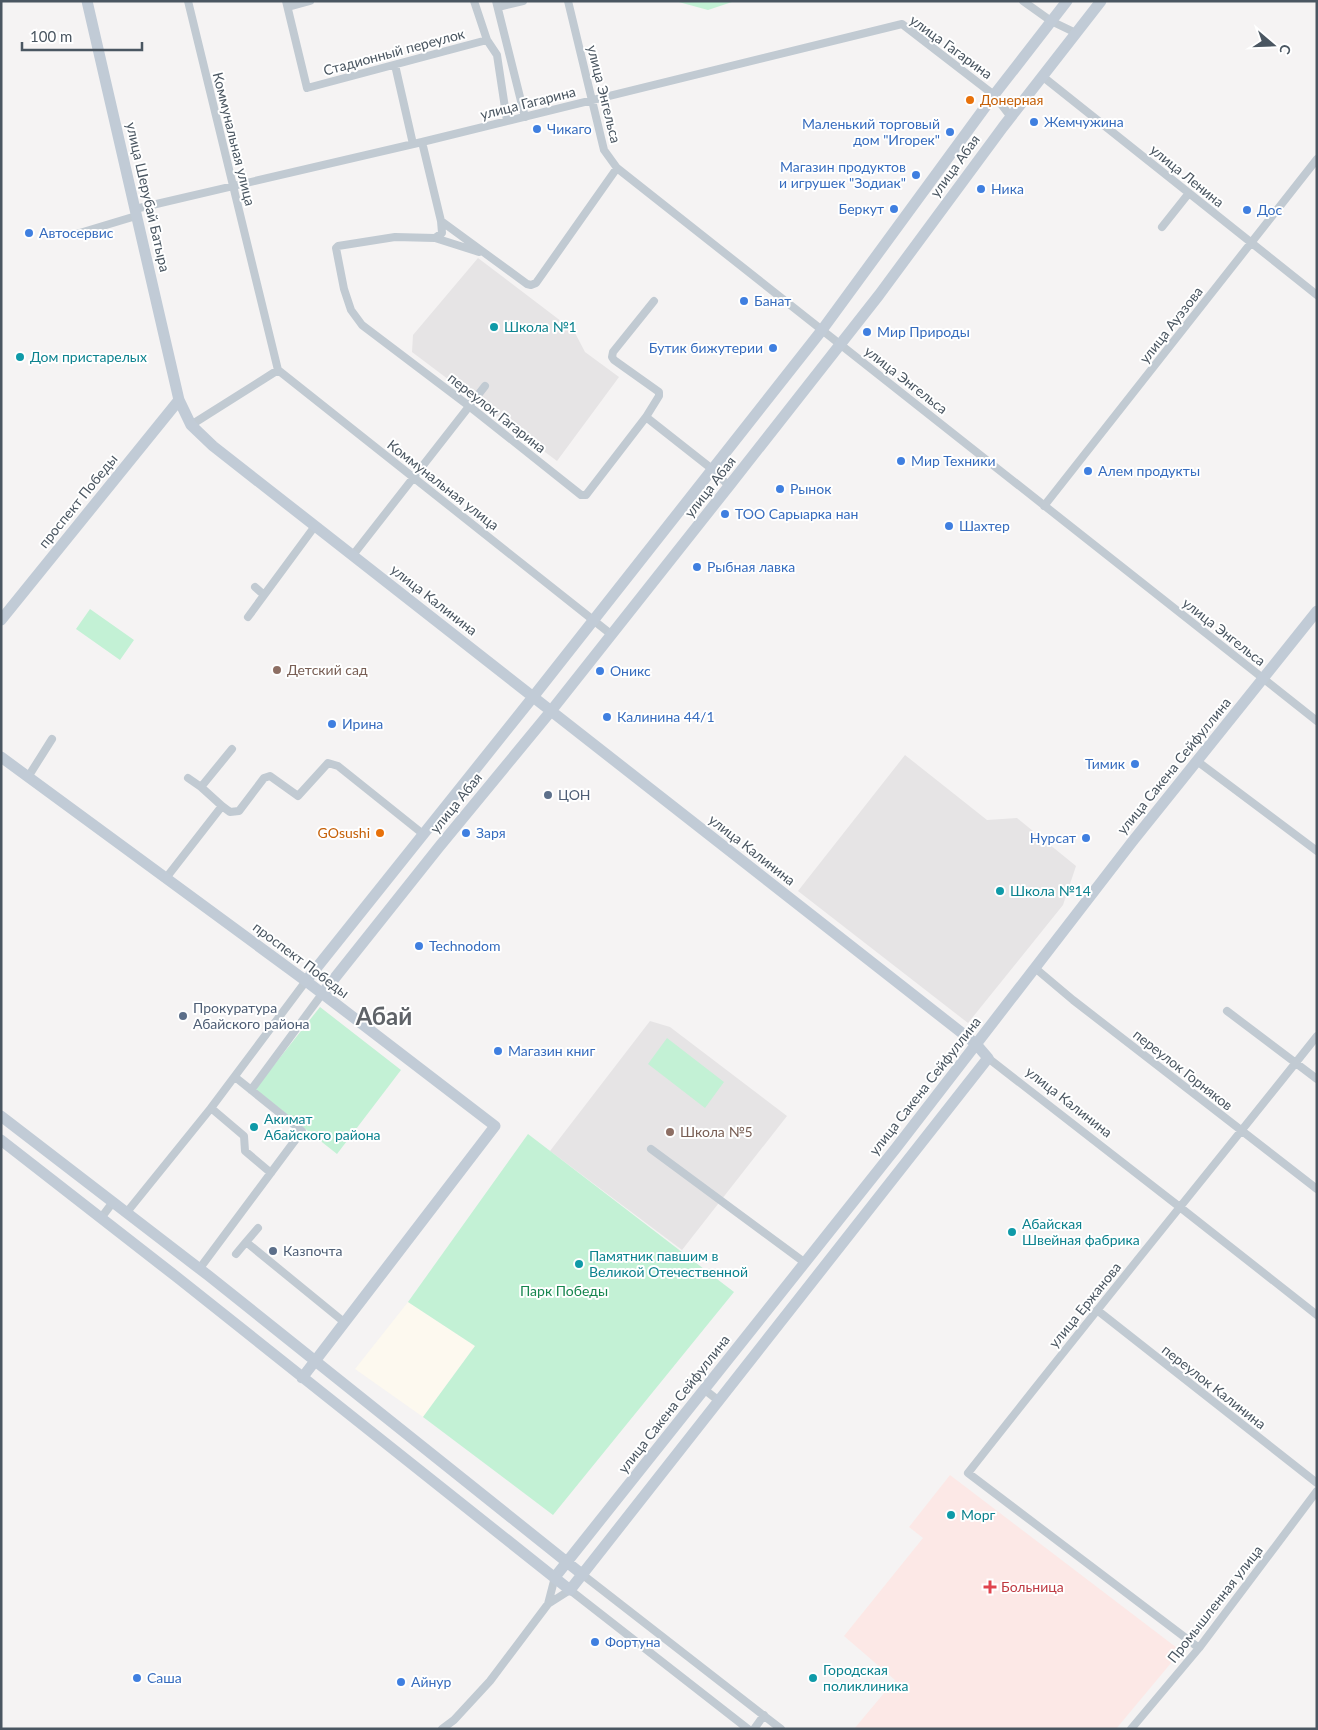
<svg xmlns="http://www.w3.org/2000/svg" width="1318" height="1730" viewBox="0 0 1318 1730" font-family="Lato,sans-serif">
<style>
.commercial{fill:#fdf9ef}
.education{fill:#e6e4e5}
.medical{fill:#fce8e6}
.green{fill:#c3f1d5}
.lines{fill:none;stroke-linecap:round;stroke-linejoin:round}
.street{stroke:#c1cad2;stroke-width:8}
.secondary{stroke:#c1cbd6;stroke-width:11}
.food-dot{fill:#e8710a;stroke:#fff;stroke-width:2}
.shop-dot{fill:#3f7fe0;stroke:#fff;stroke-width:2}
.culture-dot{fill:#0f9aa8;stroke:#fff;stroke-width:2}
.education-dot{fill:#8d6e63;stroke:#fff;stroke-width:2}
.service-dot{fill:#5c6f8a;stroke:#fff;stroke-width:2}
.health-dot{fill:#e0444e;stroke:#fff;stroke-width:2}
.labels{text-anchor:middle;stroke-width:4;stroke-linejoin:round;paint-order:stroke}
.street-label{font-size:14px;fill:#4a5661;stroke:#fff}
.food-label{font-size:14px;fill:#c56008;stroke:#fff;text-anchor:start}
.shop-label{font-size:14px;fill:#366cbe;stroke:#fff;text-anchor:start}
.culture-label{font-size:14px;fill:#0d838f;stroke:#fff;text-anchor:start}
.education-label{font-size:14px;fill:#785e54;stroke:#fff;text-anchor:start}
.service-label{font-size:14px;fill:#4e5e75;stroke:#fff;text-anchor:start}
.park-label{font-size:14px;fill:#17864f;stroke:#fff}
.health-label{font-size:14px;fill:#be3a42;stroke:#fff;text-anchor:start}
.town-label{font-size:24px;font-weight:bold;fill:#5f6368;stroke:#fff}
</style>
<rect width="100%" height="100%" fill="#f5f3f3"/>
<path class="commercial" d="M408,1302L475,1346L423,1417L355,1369Z"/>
<path class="education" d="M478,258L574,331L585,352L619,377L557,461L412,352L413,335Z
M905,755L987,820L1017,818L1076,866L1063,905L968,1023L798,891Z
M650,1021L670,1027L787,1116L682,1250L550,1151Z"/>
<path class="medical" d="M950,1475L1181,1651L1116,1729H854L895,1680L844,1636L923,1538L909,1527Z"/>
<path class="green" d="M675,1H735L708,10Z
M90,609L134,640L120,660L76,629Z
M320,1007L401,1070L337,1154L255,1089Z
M667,1038L724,1082L705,1108L648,1064Z
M528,1134L734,1292L553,1515L423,1417L475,1346L408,1302Z"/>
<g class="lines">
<path class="street" d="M188,1L278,370L612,635
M286,1L307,88L487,40
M474,1L487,40L497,55L507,121
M496,1L525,117
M568,1L604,150L617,168L1317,721
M1023,1L1051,21L1076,33
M288,7L310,1
M498,7L523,1
M395,65L413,144
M1042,76L1317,295
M422,142L441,221L527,284L531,285L536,283L617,168
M135,209L422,142L902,24L994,95L1011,117
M441,221L442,233L435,238L395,237L338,246L336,248L344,289L351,310L362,325L469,406L581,495H586L646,417L712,469L729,486
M1162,227L1189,193
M73,235L136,216
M435,238L479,252
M646,417L659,396V392L614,360L612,357L613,352L654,301
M191,425L278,370
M1044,506L1317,159
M353,555L485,386
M255,587L264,595
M248,617L315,526
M1197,761L1317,851
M28,777L52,739
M188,778L201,787
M222,806L201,787L232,749
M166,878L222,806L230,812L239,811L264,778L270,776L298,796L328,763L338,766L423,834
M1035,968L1073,1000L1317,1189
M1227,1011L1317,1079
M988,1058L1181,1208L1317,1315
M251,1090L322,994
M651,1149L804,1262
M271,1173L245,1151L244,1136L211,1108L306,981
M127,1212L211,1108
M101,1218L113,1202
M258,1228L246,1242L344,1322
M236,1254L246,1242
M200,1268L302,1131L235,1077
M1097,1310L1317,1483
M705,1390L719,1401
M583,1575L781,1729
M548,1604L555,1577
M1199,1648L968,1473C1083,1326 1201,1182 1317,1036
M442,1729L454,1720L490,1681L548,1604L570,1590L748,1729
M754,1729L764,1715
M1131,1729L1199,1648L1317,1491"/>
<path class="secondary" d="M1,620L179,400
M1,757L306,981L495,1126L302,1378
M306,981L533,697L822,330L994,95L1067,1
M322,994L439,847L551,711L729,486L879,295L1003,127L1101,1
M1,1116L209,1276L583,1575
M1,1140L178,1278L570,1590L988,1058L976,1044L213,446L191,425L179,400L87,1
M555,1577L896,1148L1132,842L1317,611"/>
</g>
<g class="food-dot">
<circle cx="970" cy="100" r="5"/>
<circle cx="380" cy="833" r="5"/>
</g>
<g class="shop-dot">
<circle cx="1034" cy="122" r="5"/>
<circle cx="537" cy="129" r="5"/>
<circle cx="950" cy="132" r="5"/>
<circle cx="916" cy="175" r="5"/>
<circle cx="981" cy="189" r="5"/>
<circle cx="894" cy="209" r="5"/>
<circle cx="1247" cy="210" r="5"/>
<circle cx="29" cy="233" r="5"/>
<circle cx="744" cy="301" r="5"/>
<circle cx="867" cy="332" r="5"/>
<circle cx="773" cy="348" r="5"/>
<circle cx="901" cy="461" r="5"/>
<circle cx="1088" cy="471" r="5"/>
<circle cx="780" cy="489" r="5"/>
<circle cx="725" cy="514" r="5"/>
<circle cx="949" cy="526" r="5"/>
<circle cx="697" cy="567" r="5"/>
<circle cx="600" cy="671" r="5"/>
<circle cx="607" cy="717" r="5"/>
<circle cx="332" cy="724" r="5"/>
<circle cx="1135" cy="764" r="5"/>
<circle cx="466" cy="833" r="5"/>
<circle cx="1086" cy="838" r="5"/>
<circle cx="419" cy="946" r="5"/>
<circle cx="498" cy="1051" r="5"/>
<circle cx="595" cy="1642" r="5"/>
<circle cx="137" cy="1678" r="5"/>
<circle cx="401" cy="1682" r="5"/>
</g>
<g class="culture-dot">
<circle cx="494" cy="327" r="5"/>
<circle cx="20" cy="357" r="5"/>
<circle cx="1000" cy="891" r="5"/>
<circle cx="254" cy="1127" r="5"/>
<circle cx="1012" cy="1232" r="5"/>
<circle cx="579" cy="1264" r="5"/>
<circle cx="951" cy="1515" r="5"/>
<circle cx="813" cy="1678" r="5"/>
</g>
<g class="education-dot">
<circle cx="277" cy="670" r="5"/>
<circle cx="670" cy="1132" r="5"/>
</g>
<g class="service-dot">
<circle cx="548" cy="795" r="5"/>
<circle cx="183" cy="1016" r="5"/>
<circle cx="273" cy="1251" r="5"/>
</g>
<path class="health-dot" d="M987.5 1579.5h5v5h5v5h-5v5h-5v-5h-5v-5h5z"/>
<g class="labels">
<g class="street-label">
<text transform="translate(951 47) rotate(36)" y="5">улица Гагарина</text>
<text transform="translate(394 52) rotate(-15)" y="5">Стадионный переулок</text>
<text transform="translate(604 94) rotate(76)" y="5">улица Энгельса</text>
<text transform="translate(528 103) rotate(-14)" y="5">улица Гагарина</text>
<text transform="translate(234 139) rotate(76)" y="5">Коммунальная улица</text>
<text transform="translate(955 166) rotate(-54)" y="5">улица Абая</text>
<text transform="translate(1187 176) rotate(39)" y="5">улица Ленина</text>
<text transform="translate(148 197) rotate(77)" y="5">улица Шерубай Батыра</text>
<text transform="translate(1171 325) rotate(-52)" y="5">улица Ауэзова</text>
<text transform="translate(906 380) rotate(38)" y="5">улица Энгельса</text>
<text transform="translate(497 413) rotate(38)" y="5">переулок Гагарина</text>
<text transform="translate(443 485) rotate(38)" y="5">Коммунальная улица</text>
<text transform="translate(710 487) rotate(-52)" y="5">улица Абая</text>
<text transform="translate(78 501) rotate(-51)" y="5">проспект Победы</text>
<text transform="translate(434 600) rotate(38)" y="5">улица Калинина</text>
<text transform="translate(1224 632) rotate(38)" y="5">улица Энгельса</text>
<text transform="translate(1174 766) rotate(-51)" y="5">улица Сакена Сейфуллина</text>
<text transform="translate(456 803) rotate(-51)" y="5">улица Абая</text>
<text transform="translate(752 850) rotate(38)" y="5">улица Калинина</text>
<text transform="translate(301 960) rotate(37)" y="5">проспект Победы</text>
<text transform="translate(1183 1070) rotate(38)" y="5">переулок Горняков</text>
<text transform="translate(925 1086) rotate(-52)" y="5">улица Сакена Сейфуллина</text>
<text transform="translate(1069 1102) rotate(38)" y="5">улица Калинина</text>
<text transform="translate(1085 1305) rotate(-51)" y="5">улица Ержанова</text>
<text transform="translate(1214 1387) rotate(38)" y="5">переулок Калинина</text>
<text transform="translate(674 1404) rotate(-52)" y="5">улица Сакена Сейфуллина</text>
<text transform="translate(1215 1604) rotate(-52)" y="5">Промышленная улица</text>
</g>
<g class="food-label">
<text x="980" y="105">Донерная</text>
<text x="370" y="838" text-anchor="end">GOsushi</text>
</g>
<g class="shop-label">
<text x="1044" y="127">Жемчужина</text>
<text x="940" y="129" text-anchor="end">Маленький торговый<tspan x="940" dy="16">дом "Игорек"</tspan></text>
<text x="547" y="134">Чикаго</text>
<text x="906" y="172" text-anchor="end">Магазин продуктов<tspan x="906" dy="16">и игрушек "Зодиак"</tspan></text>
<text x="991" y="194">Ника</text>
<text x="884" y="214" text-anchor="end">Беркут</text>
<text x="1257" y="215">Дос</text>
<text x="39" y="238">Автосервис</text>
<text x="754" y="306">Банат</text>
<text x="877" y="337">Мир Природы</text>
<text x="763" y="353" text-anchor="end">Бутик бижутерии</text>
<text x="911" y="466">Мир Техники</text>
<text x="1098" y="476">Алем продукты</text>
<text x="790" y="494">Рынок</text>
<text x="735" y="519">ТОО Сарыарка нан</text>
<text x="959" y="531">Шахтер</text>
<text x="707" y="572">Рыбная лавка</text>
<text x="610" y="676">Оникс</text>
<text x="617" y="722">Калинина 44/1</text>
<text x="342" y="729">Ирина</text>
<text x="1125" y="769" text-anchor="end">Тимик</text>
<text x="476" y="838">Заря</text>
<text x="1076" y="843" text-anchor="end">Нурсат</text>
<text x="429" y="951">Technodom</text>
<text x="508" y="1056">Магазин книг</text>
<text x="605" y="1647">Фортуна</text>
<text x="147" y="1683">Саша</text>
<text x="411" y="1687">Айнур</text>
</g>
<g class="culture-label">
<text x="504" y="332">Школа №1</text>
<text x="30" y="362">Дом пристарелых</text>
<text x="1010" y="896">Школа №14</text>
<text x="264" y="1124">Акимат<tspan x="264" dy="16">Абайского района</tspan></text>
<text x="1022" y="1229">Абайская<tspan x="1022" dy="16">Швейная фабрика</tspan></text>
<text x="589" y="1261">Памятник павшим в<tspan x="589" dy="16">Великой Отечественной</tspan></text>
<text x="961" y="1520">Морг</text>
<text x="823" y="1675">Городская<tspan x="823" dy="16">поликлиника</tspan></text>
</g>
<g class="education-label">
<text x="287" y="675">Детский сад</text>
<text x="680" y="1137">Школа №5</text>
</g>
<g class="service-label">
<text x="558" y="800">ЦОН</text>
<text x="193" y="1013">Прокуратура<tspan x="193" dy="16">Абайского района</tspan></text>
<text x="283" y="1256">Казпочта</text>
</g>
<g class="park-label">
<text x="564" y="1296">Парк Победы</text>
</g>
<g class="health-label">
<text x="1001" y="1592">Больница</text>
</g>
<g class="town-label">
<text x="384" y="1025">Абай</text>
</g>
</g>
<rect width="1318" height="1730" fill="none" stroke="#4a5661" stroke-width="5"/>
<g transform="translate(1273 45) rotate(109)" stroke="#ffffff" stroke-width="4" paint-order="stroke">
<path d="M0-4L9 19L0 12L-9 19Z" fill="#4a5661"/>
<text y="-8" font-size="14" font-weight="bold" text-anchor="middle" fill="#4a5661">С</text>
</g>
<path d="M22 42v8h120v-8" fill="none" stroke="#4a5661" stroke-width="2.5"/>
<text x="30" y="42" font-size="15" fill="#4a5661" stroke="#ffffff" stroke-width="4" paint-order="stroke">100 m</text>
</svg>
